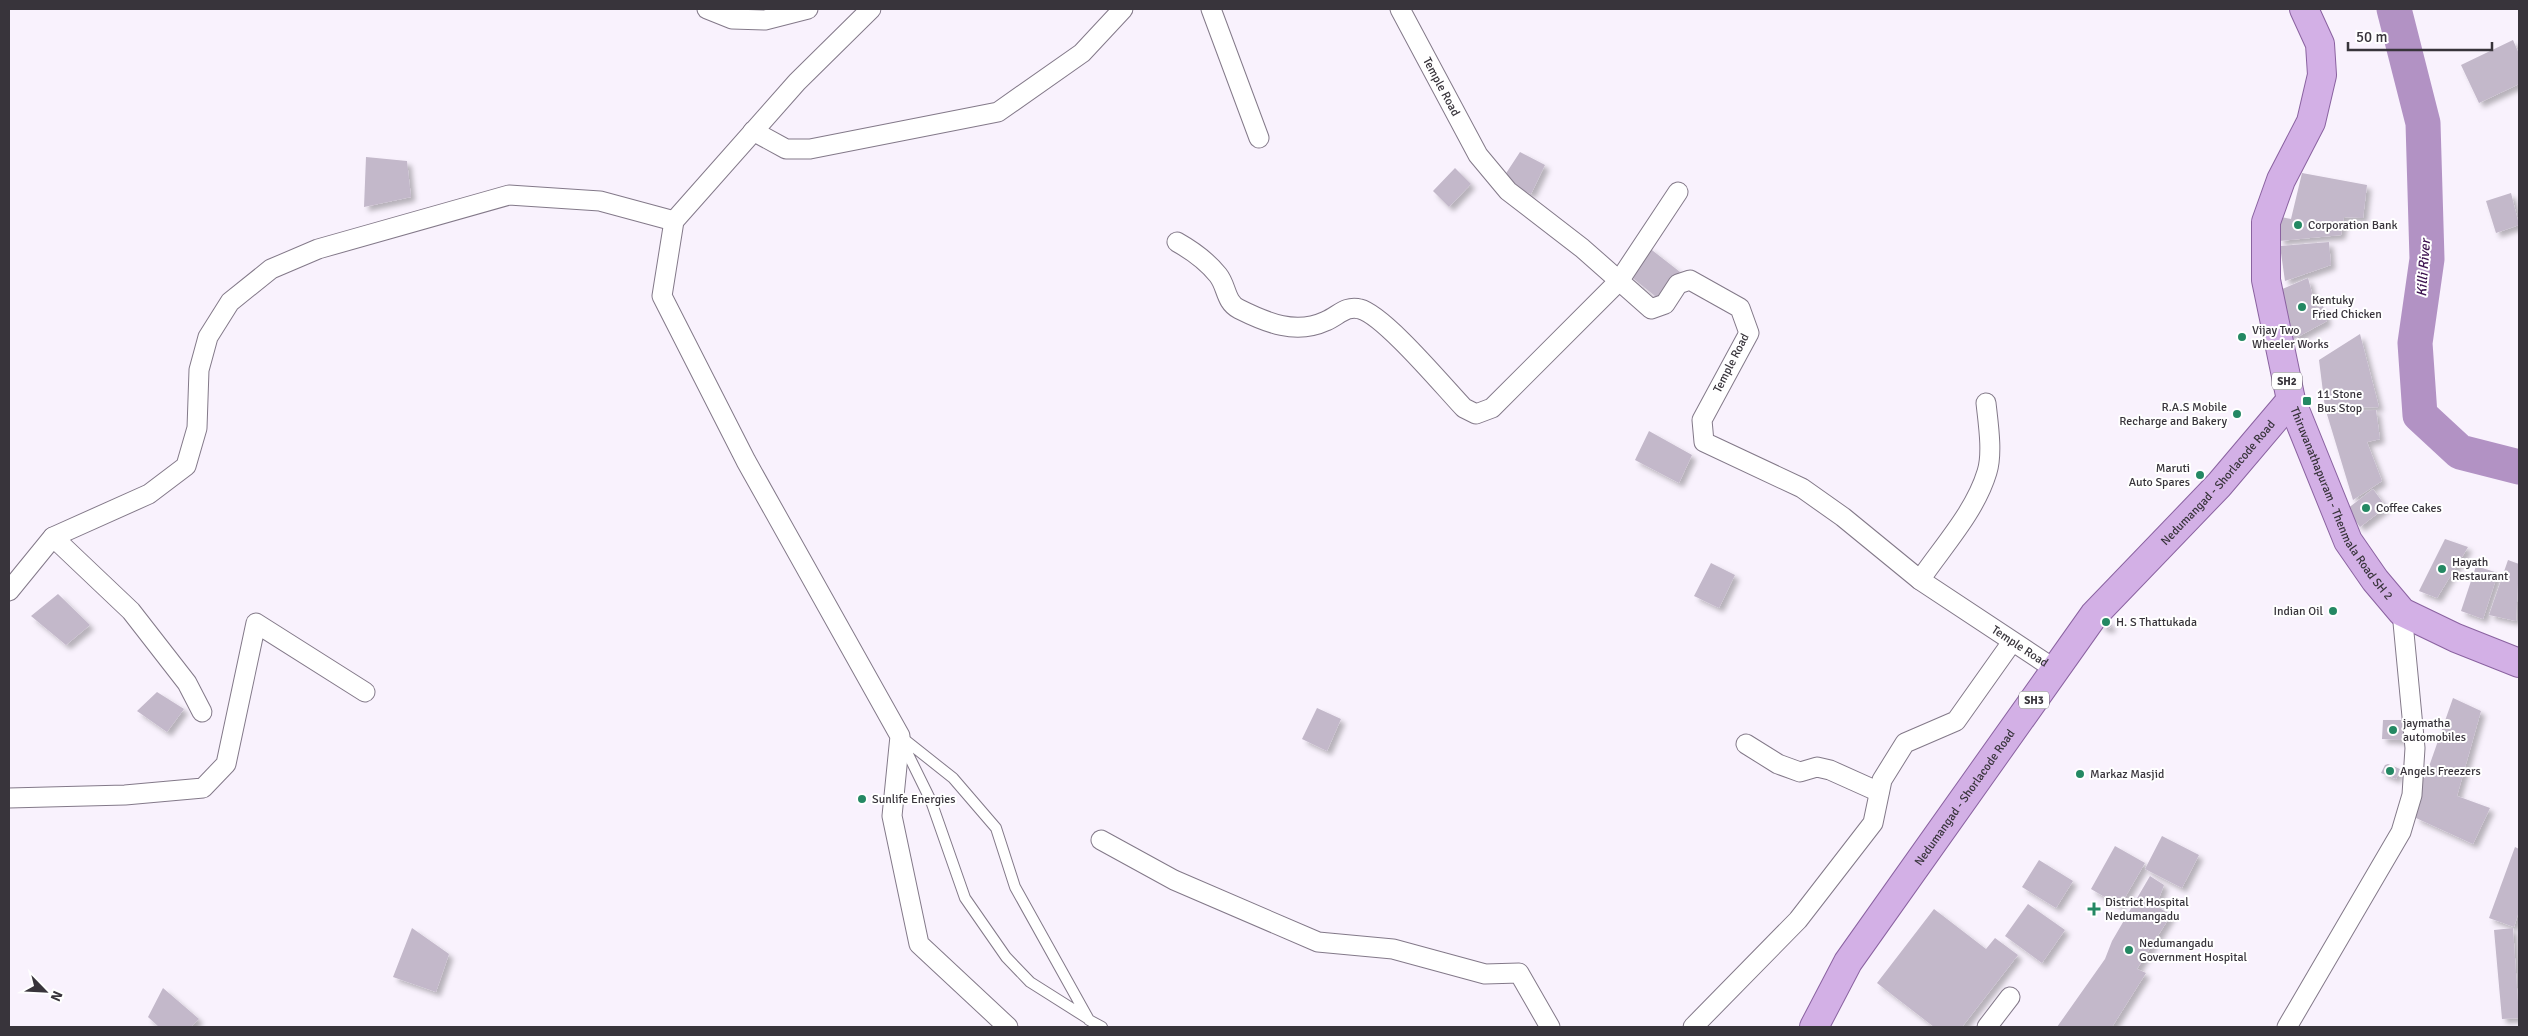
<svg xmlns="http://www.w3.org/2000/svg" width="2528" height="1036" viewBox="0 0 2528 1036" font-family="Signika,sans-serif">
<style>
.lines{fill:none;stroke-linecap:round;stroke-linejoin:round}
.river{stroke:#b292c4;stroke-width:35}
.building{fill:#c3b8ca;filter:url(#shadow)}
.service-casing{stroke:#837989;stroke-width:12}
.minor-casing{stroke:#837989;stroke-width:21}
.primary-casing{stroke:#8a62a0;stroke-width:30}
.service{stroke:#fff;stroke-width:10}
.minor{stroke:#fff;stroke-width:19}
.primary{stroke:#d3b0e6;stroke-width:28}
.poi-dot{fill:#248863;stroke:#fff;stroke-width:2}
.labels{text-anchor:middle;stroke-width:4;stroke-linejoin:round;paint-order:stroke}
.shield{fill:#fff;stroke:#747176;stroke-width:1}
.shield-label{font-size:11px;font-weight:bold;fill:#38343b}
.street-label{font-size:12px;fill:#38343b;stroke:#fff}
.poi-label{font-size:12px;fill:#38343b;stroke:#fff;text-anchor:start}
.water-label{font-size:14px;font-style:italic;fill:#3d1350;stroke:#fff}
</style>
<defs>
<filter id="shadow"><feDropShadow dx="4.5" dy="4.5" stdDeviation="2.5" flood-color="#0004"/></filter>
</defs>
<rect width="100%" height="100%" fill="#f9f2fd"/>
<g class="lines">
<path class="river" d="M2394,9L2423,123L2427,259L2415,343L2420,415L2460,452L2519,467"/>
</g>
<path class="building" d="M2513,40L2519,54V84L2479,103L2461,65Z
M1520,152L1545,165L1531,194L1501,181Z
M366,157L407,161L411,197L364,207Z
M1455,168L1471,184L1449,207L1433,191Z
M2302,173L2367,185L2363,218L2344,217L2341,235L2279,241L2281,217L2291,219Z
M2511,193L2519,225L2496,233L2486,201Z
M2329,242L2331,265L2285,281L2280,246Z
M1648,247L1680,272L1660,300L1629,275Z
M2308,278L2316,308L2323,306L2327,321L2292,340L2280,290Z
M2360,334L2379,407L2325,408L2319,360Z
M2376,410L2380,439L2367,442L2382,481L2353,500L2326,411Z
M1649,431L1692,455L1679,483L1635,460Z
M2373,489L2386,507L2360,527L2347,509Z
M2445,539L2468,547L2437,598L2419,591Z
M2508,560L2519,564L2516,621L2489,615Z
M1711,563L1735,575L1719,608L1694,596Z
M2476,566L2498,573L2483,619L2461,611Z
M58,594L90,625L66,645L31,616Z
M2106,619L2112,626L2108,629L2099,625Z
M157,692L184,709L167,732L137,711Z
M2453,698L2481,711L2457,796L2490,808L2473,844L2416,818L2417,775L2425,778Z
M1317,708L1341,719L1327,751L1302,739Z
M2383,720H2403V740L2382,739Z
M2388,764L2400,769L2396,779L2381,773L2385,765Z
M2162,836L2199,855L2182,888L2145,869Z
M2115,846L2145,863L2120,906L2091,889Z
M2515,847L2519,849V911L2514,927L2489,918Z
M2039,860L2073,881L2056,908L2022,887Z
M2150,876L2164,885L2156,906L2171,915L2137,969L2146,973L2112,1027H2057L2105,959L2112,941Z
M2028,904L2065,930L2042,963L2005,936Z
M1934,909L1986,949L1995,938L2018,955L1962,1027H1934L1877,983Z
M412,928L449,954L436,992L393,977Z
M2513,928L2519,1018L2502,1019L2494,930Z
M163,988L199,1019L191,1027H159L148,1017Z"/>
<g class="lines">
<defs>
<path id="service" d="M900,736L953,778L996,828L1015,887L1089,1020L1102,1027
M902,742L931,801L965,898L1006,957L1030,982L1087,1018"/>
<g id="minor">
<path d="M707,9L732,19L765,20L808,9"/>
<path d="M871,9L797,82L674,221L662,296L746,461L900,736L892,816L919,944L1008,1027"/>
<path d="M1211,9L1259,138"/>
<path id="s1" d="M1400,9L1478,155L1508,191L1582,248L1651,309L1665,304L1678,284L1690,280L1740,308L1749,333L1702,420L1704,442L1802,488L1843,517L1920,580L2056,670"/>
<path d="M753,131L786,149H810L998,112L1082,53L1123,9"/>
<path d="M1177,242C1193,251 1206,260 1218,275C1227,286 1225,302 1239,309C1267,323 1296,335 1326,321C1338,316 1346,305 1360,309C1384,315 1444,387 1464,408L1476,414L1492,408L1619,281L1678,192"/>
<path d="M53,537L131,611L187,683L202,712"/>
<path d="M1920,580C1943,546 1975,512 1987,472C1993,453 1988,422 1986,403"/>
<path d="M9,591L53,537L149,494L186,466L197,428L199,370L208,337L230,302L271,269L318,249L509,195L600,201L674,221"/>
<path d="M1746,744L1778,764L1800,772L1817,767L1830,770L1879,792"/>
<path d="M9,798L125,795L203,788L226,764L256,623L365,692"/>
<path d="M1101,840L1174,880L1318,942L1393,949L1485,974L1519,973L1550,1027"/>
<path d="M1693,1027L1798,920L1873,823L1882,780L1905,743L1956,721L2012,642"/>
<path d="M1987,1027L2010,997"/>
<path d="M2287,1027L2401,832L2412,795L2415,748L2402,612"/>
</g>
<g id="primary">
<path id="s2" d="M2304,9L2320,44L2322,75L2311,122L2281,180L2266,222V280L2291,400L2348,541L2375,580L2402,612L2456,638L2519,663"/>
<path id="s3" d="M1814,1027L1848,962L2094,615L2219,485L2291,400"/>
</g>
</defs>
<use href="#service" class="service-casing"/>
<use href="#minor" class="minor-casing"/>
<use href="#primary" class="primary-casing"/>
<use href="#service" class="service"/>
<use href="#minor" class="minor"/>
<use href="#primary" class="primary"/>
</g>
<g class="poi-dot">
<circle cx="2298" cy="225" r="5"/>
<circle cx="2302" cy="307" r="5"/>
<circle cx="2242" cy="337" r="5"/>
<rect x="2302" y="396" width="10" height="10" rx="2.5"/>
<circle cx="2237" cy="414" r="5"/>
<circle cx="2200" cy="475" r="5"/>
<circle cx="2366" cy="508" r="5"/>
<circle cx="2442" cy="569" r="5"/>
<circle cx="2333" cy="611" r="5"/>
<circle cx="2106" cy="622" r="5"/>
<circle cx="2393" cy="730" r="5"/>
<circle cx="2390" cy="771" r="5"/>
<circle cx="2080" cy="774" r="5"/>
<circle cx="862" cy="799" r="5"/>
<path d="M2091.5 901.5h5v5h5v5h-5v5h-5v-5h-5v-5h5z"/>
<circle cx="2129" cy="950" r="5"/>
</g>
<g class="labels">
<g class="shield">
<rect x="2272" y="372.5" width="30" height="17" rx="4"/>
<rect x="2019" y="691.5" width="30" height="17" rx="4"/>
</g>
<g class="shield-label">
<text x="2287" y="385">SH2</text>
<text x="2034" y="704">SH3</text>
</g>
<g class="street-label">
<text dy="4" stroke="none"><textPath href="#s1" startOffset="88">Temple Road</textPath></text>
<text transform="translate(1731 363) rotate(-63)" y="4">Temple Road</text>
<text dy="4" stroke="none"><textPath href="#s3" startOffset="680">Nedumangad - Shorlacode Road</textPath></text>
<text dy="4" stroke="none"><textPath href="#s2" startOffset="524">Thiruvanathapuram - Thenmala Road SH 2</textPath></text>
<text dy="4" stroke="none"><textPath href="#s1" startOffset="1032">Temple Road</textPath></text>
<text dy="4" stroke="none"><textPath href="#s3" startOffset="275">Nedumangad - Shorlacode Road</textPath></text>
</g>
<g class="poi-label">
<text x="2308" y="229">Corporation Bank</text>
<text x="2312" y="304">Kentuky<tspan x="2312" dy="14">Fried Chicken</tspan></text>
<text x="2252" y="334">Vijay Two<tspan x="2252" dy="14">Wheeler Works</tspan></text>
<text x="2317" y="398">11 Stone<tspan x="2317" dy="14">Bus Stop</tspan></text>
<text x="2227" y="411" text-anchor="end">R.A.S Mobile<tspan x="2227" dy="14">Recharge and Bakery</tspan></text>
<text x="2190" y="472" text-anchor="end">Maruti<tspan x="2190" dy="14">Auto Spares</tspan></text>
<text x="2376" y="512">Coffee Cakes</text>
<text x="2452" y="566">Hayath<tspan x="2452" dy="14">Restaurant</tspan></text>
<text x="2323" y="615" text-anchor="end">Indian Oil</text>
<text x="2116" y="626">H. S Thattukada</text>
<text x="2403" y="727">jaymatha<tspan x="2403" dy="14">automobiles</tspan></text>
<text x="2400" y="775">Angels Freezers</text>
<text x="2090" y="778">Markaz Masjid</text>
<text x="872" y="803">Sunlife Energies</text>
<text x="2105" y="906">District Hospital<tspan x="2105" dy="14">Nedumangadu</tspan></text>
<text x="2139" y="947">Nedumangadu<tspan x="2139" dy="14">Government Hospital</tspan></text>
</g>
<g class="water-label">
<text transform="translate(2423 268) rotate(-86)" y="5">Killi River</text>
</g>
</g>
<rect width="2528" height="1036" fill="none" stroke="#38343b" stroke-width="20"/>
<g transform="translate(45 991) rotate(114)" stroke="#ffffff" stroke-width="4" paint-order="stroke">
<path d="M0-4L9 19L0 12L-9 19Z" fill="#38343b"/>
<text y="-8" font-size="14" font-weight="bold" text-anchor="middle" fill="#38343b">N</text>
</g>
<path d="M2348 42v8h144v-8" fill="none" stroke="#38343b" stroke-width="2.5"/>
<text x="2356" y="42" font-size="15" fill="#38343b" stroke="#ffffff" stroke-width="4" paint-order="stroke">50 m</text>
</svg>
